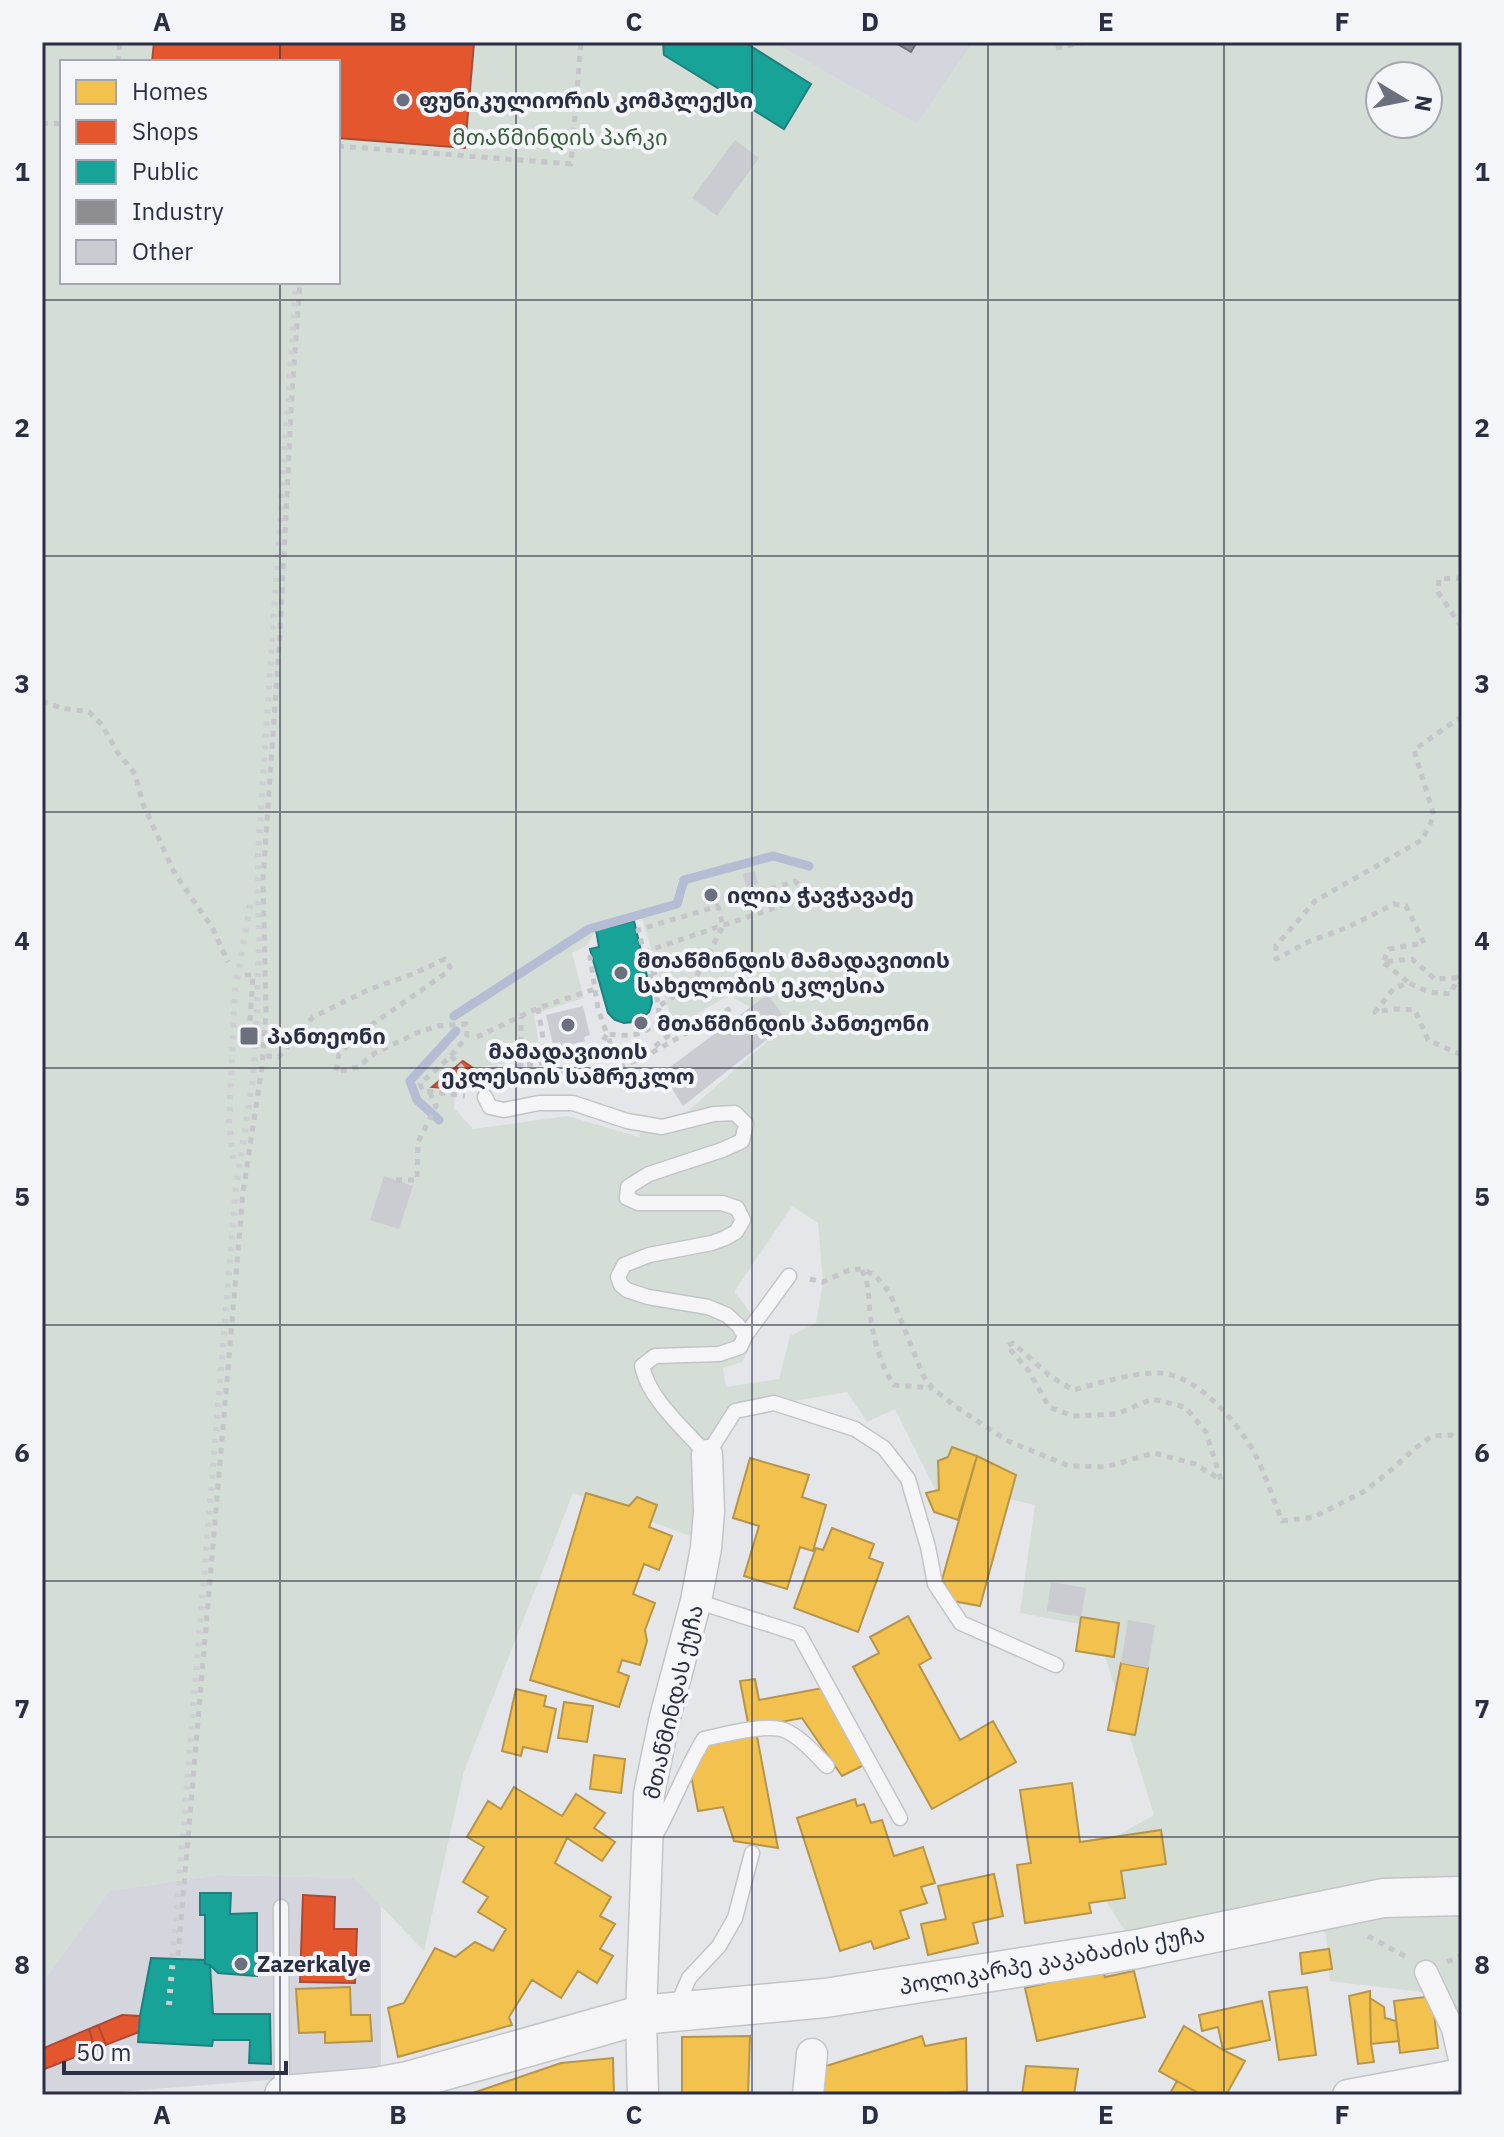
<svg xmlns="http://www.w3.org/2000/svg" width="1504" height="2137" viewBox="0 0 1504 2137" font-family="'IBM Plex Sans','Noto Sans Georgian',sans-serif">
<style>
.built{fill:#d4d5dd}
.green{fill:#d4ddd6;fill-rule:evenodd}
.homes{fill:#f2c14e;stroke:#b6954b;stroke-width:2}
.shops{fill:#e4572e;stroke:#ac4b35;stroke-width:2}
.public{fill:#17a398;stroke:#1d807f;stroke-width:2}
.industry{fill:#8d8d92;stroke:#70717b;stroke-width:2}
.lines{fill:none;stroke-linecap:round;stroke-linejoin:round}
.stream{stroke:#b5bdd4;stroke-width:9}
.building{fill:#cbccd1}
.service-casing{stroke:#c3c4c8;stroke-width:17}
.pedestrian-casing{stroke:#c3c4c8;stroke-width:25}
.minor-casing{stroke:#c3c4c8;stroke-width:33}
.tertiary-casing{stroke:#c3c4c8;stroke-width:41}
.path{stroke:#c5c5ca;stroke-width:5;stroke-dasharray:6 6;stroke-linecap:butt}
.service{stroke:#f5f5f7;stroke-width:14}
.pedestrian{stroke:#f5f5f7;stroke-width:22}
.minor{stroke:#f5f5f7;stroke-width:30}
.tertiary{stroke:#f5f5f7;stroke-width:38}
.rail{stroke:#cecfd2;stroke-width:6;stroke-dasharray:4 8;stroke-linecap:butt}
.grid{fill:none;stroke:#2b2f44;stroke-width:2;stroke-opacity:0.55}
.poi-dot{fill:#6c6f7e;stroke:#f4f5f9;stroke-width:3}
.labels{text-anchor:middle;stroke-width:8;stroke-linejoin:round;paint-order:stroke}
.poi-label{font-size:22px;font-weight:bold;fill:#2b2f44;stroke:#f4f5f9;text-anchor:start}
.park-label{font-size:22px;fill:#395f3a;stroke:#f4f5f9}
.street-label{font-size:22px;fill:#2b2f44;stroke:#f4f5f9}
.neatline{fill:none;stroke:#2b2f44;stroke-width:3}
.grid-label{font-size:26px;text-anchor:middle;font-weight:bold;fill:#2b2f44}
</style>
<rect width="100%" height="100%" fill="#e5e6ea"/>
<path class="built" d="M773,42H973L917,124Z
M219,1875L354,1878L381,1906V2066L308,2077L105,2093L100,2095H42V1983L109,1891Z"/>
<path class="green" d="M42,42H773L917,124L973,42H1462V2068L1438,1994L1330,1981L1326,1935L1319,1926L1137,1949L1078,1858L1154,1815L1096,1627L1020,1613L1035,1505L963,1488L937,1493L895,1409L867,1422L847,1392L735,1411L707,1455L696,1538L573,1493L464,1771L424,1951L354,1878L219,1875L109,1891L42,1983ZM62,62H338V282H62ZM1380,76H1428V124H1380ZM642,918L674,1027L729,995L750,1007L768,994L788,1023L688,1111L664,1120L643,1118L639,1137L567,1116L473,1129L454,1108L455,1089L473,1078L481,1077L479,1067L541,1058L534,1014L584,998L572,953L586,946L596,930ZM792,1206L818,1223L823,1283L816,1323L790,1336L779,1379L726,1387L723,1368L742,1362C761,1330 758,1319 734,1292Z"/>
<path class="homes" d="M952,1447L977,1456L958,1520L934,1512L926,1493L939,1490L938,1461L948,1457Z
M977,1456L1016,1475L980,1606L953,1601L942,1580Z
M750,1458L809,1475L802,1497L826,1505L813,1551L800,1547L787,1589L744,1576L759,1526L733,1518Z
M586,1493L629,1506L637,1497L657,1505L649,1527L672,1536L659,1570L644,1564L633,1594L655,1603L645,1630L647,1641L640,1665L622,1660L618,1672L629,1676L619,1707L530,1680Z
M832,1528L874,1544L869,1558L883,1563L858,1632L794,1608L816,1548L823,1550Z
M908,1616L931,1658L919,1665L960,1740L993,1721L1016,1762L932,1809L853,1667L879,1653L870,1637Z
M1081,1617L1119,1623L1114,1657L1076,1651Z
M1121,1663L1148,1668L1135,1735L1108,1730Z
M755,1679L759,1700L822,1688L866,1764L842,1776L802,1718L749,1728L740,1681Z
M516,1689L546,1696L544,1706L556,1709L547,1752L523,1747L521,1756L502,1751Z
M564,1702L593,1706L587,1742L558,1738Z
M756,1731L778,1848L734,1841L723,1807L698,1811L691,1775L706,1741Z
M594,1755L625,1759L621,1793L590,1789Z
M1072,1783L1080,1842L1161,1830L1166,1864L1121,1871L1125,1898L1089,1903L1091,1913L1025,1923L1017,1865L1031,1863L1020,1790Z
M514,1787L562,1816L576,1794L605,1813L594,1828L615,1842L602,1861L567,1838L555,1863L611,1897L600,1916L615,1924L600,1949L613,1956L597,1983L578,1971L561,1998L532,1980L509,2017L512,2025L398,2057L388,2008L404,2003L435,1948L455,1957L475,1942L493,1951L506,1929L478,1912L488,1897L463,1882L484,1847L467,1837L488,1801L501,1809Z
M855,1799L857,1806L864,1804L871,1823L882,1820L894,1856L923,1847L935,1883L921,1887L927,1903L900,1911L909,1938L874,1949L871,1941L840,1951L797,1818Z
M994,1874L1003,1916L973,1923L978,1943L928,1955L921,1924L946,1919L938,1886Z
M1329,1949L1332,1969L1302,1974L1300,1953Z
M1103,1970L1105,1977L1134,1971L1145,2017L1037,2041L1025,1988Z
M350,1987L351,2015H370L372,2041L325,2043V2032L299,2033L296,1989Z
M1307,1987L1316,2055L1279,2060L1269,1992Z
M1370,1991L1371,2044L1374,2062L1358,2064L1349,1996Z
M1432,1996L1438,2048L1400,2053L1394,2001Z
M1370,1998L1384,2007L1385,2018L1396,2021L1399,2041L1371,2044Z
M1262,2001L1270,2040L1223,2050L1218,2027L1202,2031L1199,2015Z
M1184,2026L1223,2050L1245,2061L1226,2095H1202L1159,2071Z
M750,2036L748,2095H682V2037Z
M922,2036L925,2046L966,2038L967,2091L929,2095H814L807,2072Z
M613,2058L614,2095H467L561,2063Z
M1026,2066L1078,2069L1074,2095H1022Z
M1177,2081L1202,2095H1169Z"/>
<path class="shops" d="M154,42L474,43L465,148L338,138V62H152Z
M463,1061L473,1068V1078L455,1089L432,1087Z
M303,1895L335,1897L334,1929H357L355,1983L300,1982Z
M122,2015L140,2016L139,2032L95,2049L89,2029Z
M98,2025L106,2045L42,2070V2049Z"/>
<path class="public" d="M663,42H744L811,84L784,129L664,55Z
M634,921L651,993L652,1003L649,1012L642,1018L634,1022L624,1023L615,1020L608,1013L590,949L599,947L596,930Z
M200,1893H231L230,1914L257,1913V1976L218,1973L210,1965L205,1964V1915H200Z
M151,1958L205,1960V1964L210,1965L213,2014H270L271,2064L249,2063L250,2040H213L212,2046L138,2042L140,2016Z"/>
<path class="industry" d="M894,42H917L911,52Z"/>
<g class="lines">
<path class="stream" d="M454,1016L589,929L677,904L684,880L773,856L809,866
M439,1120L417,1100L410,1081L456,1031"/>
</g>
<path class="building" d="M735,140L759,158L717,216L692,198Z
M755,871L758,884L746,887L743,874Z
M768,994L788,1023L683,1106L662,1073Z
M583,1006L590,1035L584,1037L585,1041L561,1047L560,1042L553,1044L546,1015Z
M384,1176L413,1186L399,1229L370,1220Z
M1051,1582L1086,1588L1081,1617L1047,1611Z
M1128,1620L1155,1625L1148,1668L1121,1663Z"/>
<g class="lines">
<defs>
<path id="service" d="M485,1097L490,1107L504,1110L539,1103H573L627,1121L662,1127L714,1114L735,1113L746,1124L742,1141L722,1150L649,1174L628,1187L627,1198L638,1203H722L737,1208L743,1220L736,1232L725,1238L712,1243L649,1255L624,1265L618,1277L621,1285L627,1290L648,1297L708,1307L727,1315L738,1325L745,1336
M789,1276L745,1336L740,1347L719,1354L655,1356L642,1366C649,1400 685,1429 707,1455L735,1411L774,1403L855,1429L884,1448L908,1479L928,1547L935,1584L961,1623L1056,1665
M696,1601L799,1634L900,1818
M655,1836C673,1804 685,1770 704,1739C722,1735 767,1723 784,1730C801,1737 815,1754 827,1766
M281,1907L282,2095
M676,2008L689,1978L719,1946L735,1918L752,1853"/>
<path id="pedestrian" d="M1426,1972L1453,2029L1462,2068"/>
<path id="minor" d="M643,2095L641,2015L649,1794L665,1717L696,1601L706,1548L709,1512L707,1455
M808,2095L812,2054
M1348,2095L1462,2074"/>
<path id="tertiary" d="M284,2095L376,2087L408,2081L641,2015L825,1998L1137,1949L1383,1898L1462,1896"/>
</defs>
<use href="#service" class="service-casing"/>
<use href="#pedestrian" class="pedestrian-casing"/>
<use href="#minor" class="minor-casing"/>
<use href="#tertiary" class="tertiary-casing"/>
<path class="path" d="M1056,48L1086,42
M118,62L120,42
M42,123L62,124
M338,146L571,164L581,42
M1462,578L1439,579L1438,592L1462,628
M42,701L61,708L89,712L102,725L118,753L135,774L143,804L175,874L212,927L228,962
M1462,716L1414,750L1434,816L1422,840L1315,901L1276,946V959L1308,942L1348,927L1394,904L1406,906L1424,943L1389,949L1383,962L1412,959L1435,979L1457,978L1451,994L1429,992L1409,983L1394,988L1375,1012L1396,1009L1415,1010L1428,1040L1462,1055
M644,952L810,896L795,881L718,906L723,926L692,985L659,1006
M592,956L590,957L598,1009L607,1034C630,1036 639,1038 658,1022L659,1006L638,930L718,906
M1384,963L1408,982
M651,974L707,955
M245,975H253L249,1036
M538,1008L547,1062
M477,1037L538,1008L595,989
M266,1056L279,1057L313,1017L370,989L413,974L445,959L450,967L446,973L364,1030L339,1054L336,1072L358,1067L375,1053L419,1032L438,1026L466,1024L467,1036L451,1056L420,1084L423,1091L465,1096
M451,1056L467,1073L547,1062L597,1051L607,1034L613,1051L646,1056L648,1052L668,1036L667,1032L658,1022
M521,1067V1017
M501,1084L578,1071L614,1070L646,1056L731,1008
M396,1180H417L418,1142L436,1106L430,1093
M862,1270C870,1286 868,1296 870,1313C873,1337 880,1365 894,1385L932,1388
M810,1279L823,1282L849,1270L861,1269L875,1275L890,1293L923,1375L932,1388L959,1409L1008,1441L1069,1466L1105,1467L1154,1453L1195,1464L1221,1480L1206,1432L1185,1407L1152,1399L1117,1414L1073,1416L1049,1407L1029,1371L1007,1346L1013,1343L1050,1376L1073,1390C1100,1383 1130,1373 1158,1373C1196,1373 1237,1422 1254,1452C1265,1474 1273,1498 1282,1521L1314,1517L1363,1492L1389,1472L1414,1449L1432,1436L1451,1435L1462,1439
M1368,1936L1408,1958
M178,1956L243,1192L262,1067L266,1012L263,879L280,633L292,393L300,282
M1447,1962L1462,1955"/>
<use href="#service" class="service"/>
<use href="#pedestrian" class="pedestrian"/>
<use href="#minor" class="minor"/>
<use href="#tertiary" class="tertiary"/>
<path class="rail" d="M233,1159L229,1124L235,991L250,905
M169,2005L236,1186L253,1079L256,1037L259,940L258,854L296,282"/>
</g>
<path class="grid" d="M280,42V62M516,42V2095M752,42V2095M988,42V2095M1224,42V2095M280,282V2095M42,300H1462M42,556H1462M42,812H1462M42,1068H1462M42,1325H1462M42,1581H1462M42,1837H1462"/>
<g class="poi-dot">
<circle cx="403" cy="100" r="8"/>
<circle cx="711" cy="895" r="8"/>
<circle cx="621" cy="973" r="8"/>
<circle cx="641" cy="1023" r="8"/>
<circle cx="568" cy="1025" r="8"/>
<rect x="239" y="1026" width="20" height="20" rx="4"/>
<circle cx="241" cy="1964" r="8"/>
</g>
<g class="labels">
<g class="poi-label">
<text x="419" y="108">ფუნიკულიორის კომპლექსი</text>
<text x="727" y="903">ილია ჭავჭავაძე</text>
<text x="637" y="968">მთაწმინდის მამადავითის<tspan x="637" dy="25">სახელობის ეკლესია</tspan></text>
<text x="657" y="1031">მთაწმინდის პანთეონი</text>
<text x="267" y="1044">პანთეონი</text>
<text x="568" y="1059" text-anchor="middle">მამადავითის<tspan x="568" dy="25">ეკლესიის სამრეკლო</tspan></text>
<text x="257" y="1972">Zazerkalye</text>
</g>
<g class="park-label">
<text x="560" y="145">მთაწმინდის პარკი</text>
</g>
<g class="street-label">
<text transform="translate(673 1702) rotate(-77)" y="8">მთაწმინდას ქუჩა</text>
<text transform="translate(1052 1960) rotate(-10)" y="8">პოლიკარპე კაკაბაძის ქუჩა</text>
</g>
</g>
<rect width="1504" height="2137" fill="none" stroke="#f4f5f9" stroke-width="88"/>
<rect x="60" y="60" width="280" height="224" fill="#f4f5f9" stroke="#a4a6b1" stroke-width="2"/>
<rect x="76" y="80" width="40" height="24" fill="#f2c14e" stroke="#a4a6b1" stroke-width="2"/>
<text x="132" y="100" font-size="24" fill="#2b2f44">Homes</text>
<rect x="76" y="120" width="40" height="24" fill="#e4572e" stroke="#a4a6b1" stroke-width="2"/>
<text x="132" y="140" font-size="24" fill="#2b2f44">Shops</text>
<rect x="76" y="160" width="40" height="24" fill="#17a398" stroke="#a4a6b1" stroke-width="2"/>
<text x="132" y="180" font-size="24" fill="#2b2f44">Public</text>
<rect x="76" y="200" width="40" height="24" fill="#8d8d92" stroke="#a4a6b1" stroke-width="2"/>
<text x="132" y="220" font-size="24" fill="#2b2f44">Industry</text>
<rect x="76" y="240" width="40" height="24" fill="#cbccd1" stroke="#a4a6b1" stroke-width="2"/>
<text x="132" y="260" font-size="24" fill="#2b2f44">Other</text>
<g transform="translate(1404 100) rotate(100)"><circle r="38" fill="#f4f5f9" stroke="#a4a6b1" stroke-width="2"/>
<path d="M0-6L14 30L0 20L-14 30Z" fill="#6c6f7e"/>
<text y="-12" font-size="22" font-weight="bold" text-anchor="middle" fill="#2b2f44">N</text>
</g>
<path d="M64 2061v12h222v-12" fill="none" stroke="#2b2f44" stroke-width="4"/>
<text x="76" y="2061" font-size="24" fill="#2b2f44" stroke="#f4f5f9" stroke-width="6" paint-order="stroke">50 m</text>
<rect x="44" y="44" width="1416" height="2049" class="neatline"/>
<g class="grid-label">
<text x="162" y="31">A</text>
<text x="398" y="31">B</text>
<text x="634" y="31">C</text>
<text x="870" y="31">D</text>
<text x="1106" y="31">E</text>
<text x="1342" y="31">F</text>
<text x="22" y="181">1</text>
<text x="1482" y="181">1</text>
<text x="22" y="437">2</text>
<text x="1482" y="437">2</text>
<text x="22" y="693">3</text>
<text x="1482" y="693">3</text>
<text x="22" y="950">4</text>
<text x="1482" y="950">4</text>
<text x="22" y="1206">5</text>
<text x="1482" y="1206">5</text>
<text x="22" y="1462">6</text>
<text x="1482" y="1462">6</text>
<text x="22" y="1718">7</text>
<text x="1482" y="1718">7</text>
<text x="22" y="1974">8</text>
<text x="1482" y="1974">8</text>
<text x="162" y="2124">A</text>
<text x="398" y="2124">B</text>
<text x="634" y="2124">C</text>
<text x="870" y="2124">D</text>
<text x="1106" y="2124">E</text>
<text x="1342" y="2124">F</text>
</g>
</svg>
